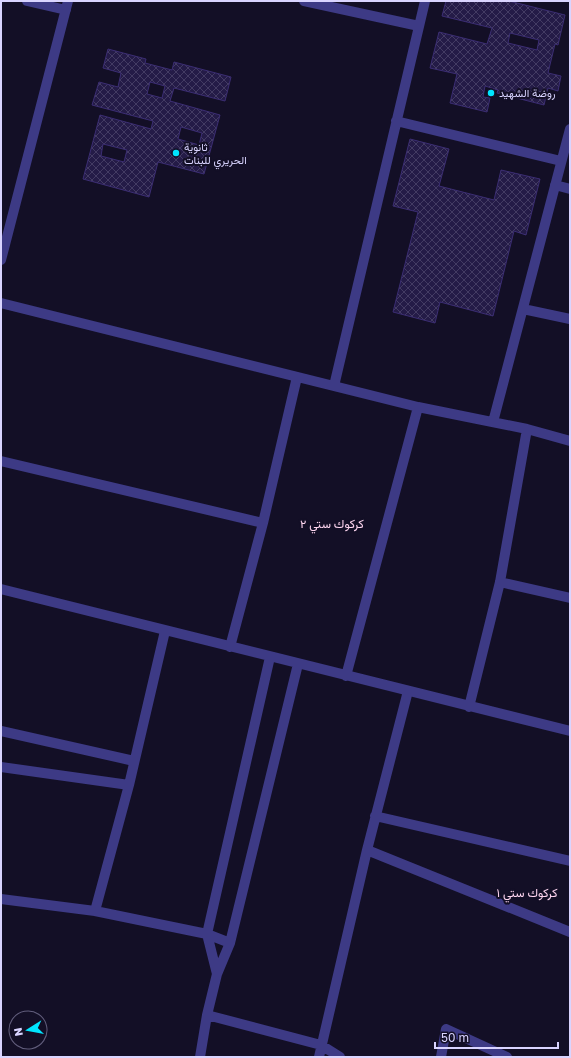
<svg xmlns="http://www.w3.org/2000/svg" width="571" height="1058" viewBox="0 0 571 1058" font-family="'Golos Text',Vazirmatn,sans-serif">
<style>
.building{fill:url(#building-cross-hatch);stroke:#3b2d73;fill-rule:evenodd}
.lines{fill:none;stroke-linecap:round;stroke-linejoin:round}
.minor{stroke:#3d3a85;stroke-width:10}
.poi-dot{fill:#00e5ff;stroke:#130f26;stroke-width:1.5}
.labels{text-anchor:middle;stroke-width:4;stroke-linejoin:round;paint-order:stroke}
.poi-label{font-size:11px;fill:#d9d4ff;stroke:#130f26;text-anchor:start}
.neighbourhood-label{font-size:12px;fill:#ffd6f0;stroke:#130f26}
</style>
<defs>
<pattern id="building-cross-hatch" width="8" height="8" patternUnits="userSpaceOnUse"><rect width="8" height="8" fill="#241b47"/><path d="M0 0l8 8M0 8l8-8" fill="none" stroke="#433b63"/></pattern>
</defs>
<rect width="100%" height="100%" fill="#130f26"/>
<path class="building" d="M446,1H509L565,15L558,45L555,44L548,73L561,76L558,91L548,88L544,105L497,93L498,90L485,86L483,97L490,98L487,112L450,103L457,74L430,68L439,32L487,44L492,28L442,16ZM510,33L539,40L537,50L508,43Z
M108,49L146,59L145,63L172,70L174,62L231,77L225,101L174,88L170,101L220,115L204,174L158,162L149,197L83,179L100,115L151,129L153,121L92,105L99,82L118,87L121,73L103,68ZM150,82L165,86L162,98L147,94ZM181,127L202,133L199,145L178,139ZM103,144L127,150L124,162L101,156Z
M410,139L449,149L439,186L494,200L501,170L540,179L526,235L514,231L493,316L440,302L435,323L393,312L418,212L393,206Z"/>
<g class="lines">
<path class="minor" d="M27,1L66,10
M304,1L419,26
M396,121L561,161
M555,185L570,189
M1,260L68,1
M1,303L418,407L527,429L570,441
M523,309L570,319
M334,386L425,1
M493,422L570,129
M1,461L263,523
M500,582L570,598
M1,589L570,731
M230,647L263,523L297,377
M346,676L418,407
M469,707L500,582L527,429
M1,731L134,761
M1,767L129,785
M375,816L570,861
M367,850L570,932
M1,899L95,911L207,934L230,943
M95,911L129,785L165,631
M217,974L207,934L270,657
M207,1015L321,1045L340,1057
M200,1057L207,1015L217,974L230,943L298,664
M319,1057L367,850L408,691
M441,1057L446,1029L507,1057"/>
</g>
<g class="poi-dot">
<circle cx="491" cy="93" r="4"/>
<circle cx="176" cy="153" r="4"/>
</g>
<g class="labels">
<g class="poi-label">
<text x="499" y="97">روضة الشهيد</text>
<text x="184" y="151">ثانوية<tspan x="184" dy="13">الحريري للبنات</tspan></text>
</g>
<g class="neighbourhood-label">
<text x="332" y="528">كركوك ستي ٢</text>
<text x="527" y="897">كركوك ستي ١</text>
</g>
</g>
<rect width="571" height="1058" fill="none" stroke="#d9d4ff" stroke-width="4"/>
<g transform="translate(28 1030) rotate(259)"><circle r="19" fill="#130f26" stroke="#625e7d"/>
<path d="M0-3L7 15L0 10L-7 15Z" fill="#00e5ff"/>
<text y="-6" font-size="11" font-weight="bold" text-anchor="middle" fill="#d9d4ff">N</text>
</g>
<path d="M435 1042v6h123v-6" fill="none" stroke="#d9d4ff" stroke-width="2"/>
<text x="441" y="1042" font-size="12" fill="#d9d4ff" stroke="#130f26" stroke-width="3" paint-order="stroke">50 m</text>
</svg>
